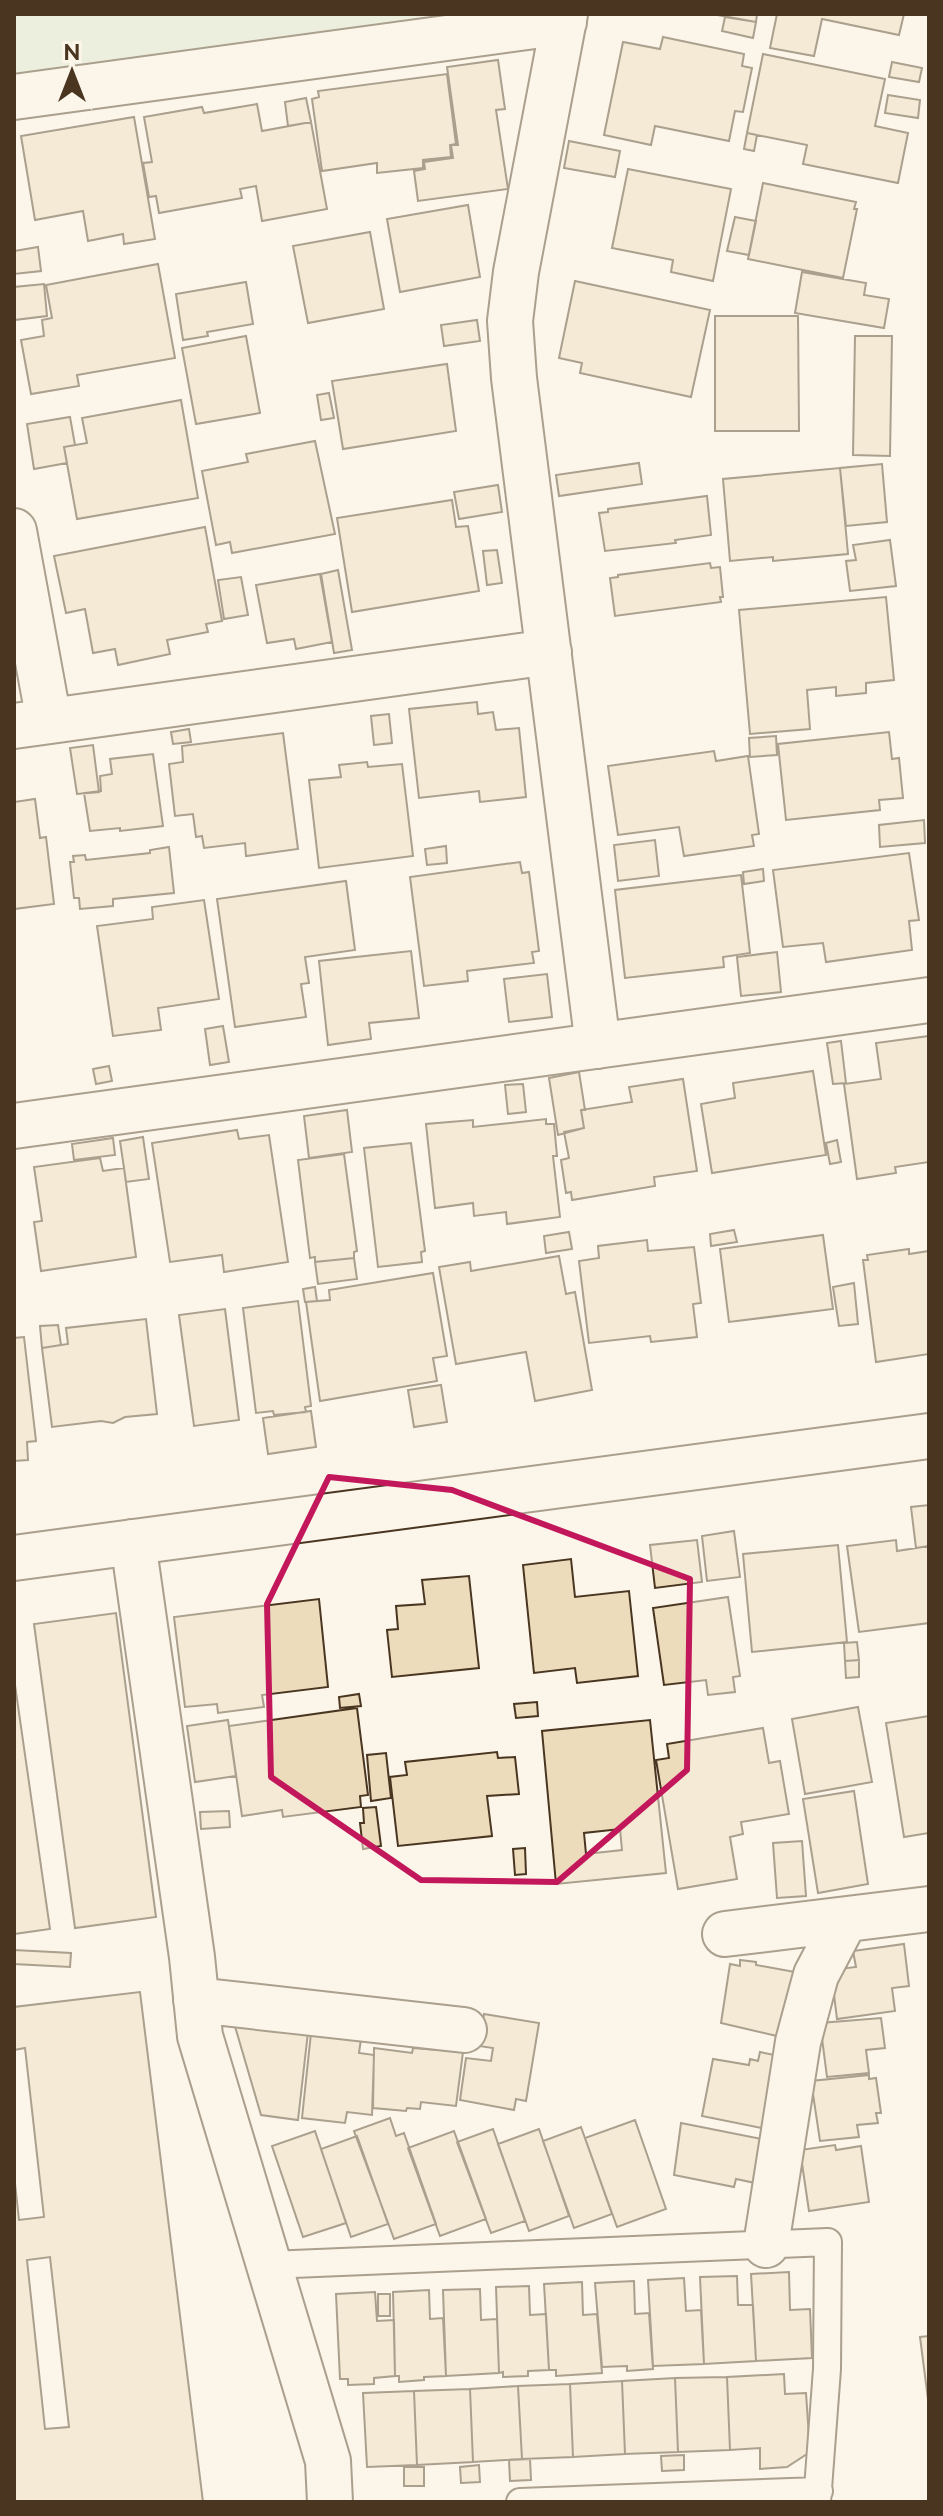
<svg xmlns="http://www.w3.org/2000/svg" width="943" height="2516" viewBox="0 0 943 2516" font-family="Raleway,sans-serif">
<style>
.green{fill:#dce7d0;stroke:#887966;stroke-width:2}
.building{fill:#ecdcbc;stroke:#4a3520;stroke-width:2;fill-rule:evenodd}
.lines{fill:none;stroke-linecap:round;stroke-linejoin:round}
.lane-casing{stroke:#4a3520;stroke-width:30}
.street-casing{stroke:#4a3520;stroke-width:48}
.secondary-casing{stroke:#4a3520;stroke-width:48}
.lane{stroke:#fbf6e9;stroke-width:26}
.street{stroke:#fbf6e9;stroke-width:44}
.secondary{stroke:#fbf6e9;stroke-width:44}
.marked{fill:none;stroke:#c2185b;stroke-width:6;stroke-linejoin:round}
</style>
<rect width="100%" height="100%" fill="#fbf6e9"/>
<path class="green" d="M14,14H504L14,81Z"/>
<path class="building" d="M712,14H757L756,22Z
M777,14H904L899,35L822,19L814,56L770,48Z
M725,17L756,22L753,38L722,31Z
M663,37L744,54L742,66L752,68L743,112L735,111L729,141L655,126L651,145L604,135L623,42L660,49Z
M763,54L885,79L875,126L908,133L898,183L803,164L807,145L747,133Z
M498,60L505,109L496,110L508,189L418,201L414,171L425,169L424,162L453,158L451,145H458L447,67Z
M892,62L922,68L919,82L889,77Z
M447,74L456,144L450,145L451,157L423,160V168L377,173V163L322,171L312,99L319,97L318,91Z
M888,95L920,100L918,118L885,113Z
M306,98L311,122L288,126L285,102Z
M257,104L262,131L311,122L327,209L262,221L256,186L240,189L242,198L159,213L156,196L149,197L143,163L152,162L144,117L202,107L204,113Z
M134,117L155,239L124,244L123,234L88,241L83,211L35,220L21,136Z
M747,133L757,135L754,151L744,149Z
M569,141L620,151L615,177L564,168Z
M628,169L731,189L713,281L671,272L673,260L612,248Z
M763,183L856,202L854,209H857L843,278L748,259Z
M468,205L480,277L400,292L387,219Z
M735,217L756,221L749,255L727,251Z
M370,232L384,309L308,323L293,246Z
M38,247L41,271L14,274V251Z
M158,264L175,358L77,375L79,386L31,394L21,340L44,336L42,320L52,318L46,285Z
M802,272L866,283L864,295L889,299L884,328L795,313Z
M575,281L710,310L691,397L580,373L582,363L559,358Z
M246,282L253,324L207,332L208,336L183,340L176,294Z
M44,284L47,316L14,320V287Z
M715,316H798L799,431H715Z
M477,320L480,341L444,346L441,325Z
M246,336L260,413L196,424L182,348Z
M855,336H892L890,456L853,455Z
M447,364L456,431L343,449L332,381Z
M329,393L334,418L321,420L317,395Z
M181,400L198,498L77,519L64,447L87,443L82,418Z
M70,417L75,445L64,447L67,463L34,469L27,424Z
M315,441L335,534L232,553L230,542L216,545L202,471L248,462L246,454Z
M639,463L642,484L559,496L556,475Z
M882,464L887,522L846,526L840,468Z
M840,468L848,554L773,561V557L730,561L723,479Z
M498,485L502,512L459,519L454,492Z
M707,496L711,535L675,540L676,543L605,551L599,513L608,512V509Z
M452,500L456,527L468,526L479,591L352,612L337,518Z
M205,527L222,621L206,624L208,632L167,640L170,654L118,665L115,649L93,653L85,609L66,613L54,556Z
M890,540L896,586L850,591L846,561L856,560L853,545Z
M497,550L502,583L487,585L483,551Z
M710,563L711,568L720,567L723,597H720L721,602L615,616L610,578L618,577V575Z
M338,570L352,650L334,653L321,574Z
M320,574L332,642L296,649L294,639L267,643L256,585Z
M241,577L248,615L224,619L218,580Z
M886,597L894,680L866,683V693L836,696V687L807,690L810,729L750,734L739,610Z
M477,702L478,714L493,712L496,730L519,728L526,797L480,802L479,791L419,798L409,709Z
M389,714L392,743L374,745L371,716Z
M189,729L191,742L173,744L171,732Z
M889,732L892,759L899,758L903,798L879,800L880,810L786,820L778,744Z
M283,733L298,849L246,856L245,843L204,848L202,836L196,837L193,814L175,816L169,764L183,762L182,746Z
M776,736L777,755L750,757L749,738Z
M93,745L99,792L77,794L70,748Z
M714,751L716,761L748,756L759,834L752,835L754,846L684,856L679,827L618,835L608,766Z
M153,754L163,826L120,831V828L90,831L84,793L101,791L100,776L112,774L110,759Z
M367,762L368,767L402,764L413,856L319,868L309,780L341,777L339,765Z
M35,799L40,838L46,837L54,904L14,909V802Z
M924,820L925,843L880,847L879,825Z
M655,840L659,876L618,881L614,845Z
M446,846L447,863L427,865L425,849Z
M169,847L174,893L113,899V906L80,909L79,898H74L70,862H74L73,856L85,855L86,860L150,853V850Z
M909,853L919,920L909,921L912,950L826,962L823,943L783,947L773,870Z
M520,862L522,873L529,872L539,951L532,952L534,963L467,971L468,981L424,986L410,877Z
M763,869L764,881L744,884L743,872Z
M741,875L750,953L723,957L724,967L625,978L615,890Z
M346,881L355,950L305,957L309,983L301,984L306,1017L235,1027L217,899Z
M204,900L219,999L158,1008L161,1030L113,1036L97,926L153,919L152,907Z
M411,951L419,1018L369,1023L371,1039L328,1045L319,961Z
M777,952L781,992L741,996L737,957Z
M547,974L552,1017L509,1022L504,979Z
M223,1026L229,1062L210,1065L205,1029Z
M929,1036V1162L895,1167L896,1173L857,1179L844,1084L881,1079L876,1043Z
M841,1041L846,1083L833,1084L827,1043Z
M109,1066L112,1081L96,1084L93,1069Z
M813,1071L826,1155L712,1173L701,1104L735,1098L733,1083Z
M579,1072L585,1110H581L584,1128L558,1135L549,1078Z
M683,1079L697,1171L654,1177L655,1186L572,1200L571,1192L566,1193L561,1160L569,1158L564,1132L584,1128L581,1110L632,1102L629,1087Z
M523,1084L526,1112L508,1114L505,1085Z
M347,1110L352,1152L309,1158L304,1116Z
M546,1119V1124H554L557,1156H553L560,1217L507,1224L506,1212L474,1216L473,1203L435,1208L426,1124L473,1120V1127Z
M237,1130L239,1139L269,1135L288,1262L224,1272L222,1255L170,1262L152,1143Z
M143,1137L149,1179L126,1182L120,1141Z
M113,1138L115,1155L74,1160L72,1144Z
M837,1140L841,1162L830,1164L826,1143Z
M411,1143L425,1251L421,1252L422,1262L378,1267L364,1148Z
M344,1154L357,1251L354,1252V1258L315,1262V1257L310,1258L298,1160Z
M100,1158L103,1171L124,1168L136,1257L41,1271L34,1222L42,1221L34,1167Z
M734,1230L737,1242L711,1246L710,1234Z
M569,1232L572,1249L546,1253L544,1236Z
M823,1235L833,1309L729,1322L720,1249Z
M647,1240L648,1251L694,1247L701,1303L693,1304L697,1337L651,1342L650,1336L589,1343L579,1261L599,1258L598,1246Z
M909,1249V1254L929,1251V1354L876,1362L863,1260H868L867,1255Z
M559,1256L566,1294L575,1292L592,1390L535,1401L526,1352L456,1364L439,1267L470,1262L471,1271Z
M354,1258L357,1279L318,1284L315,1262Z
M433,1273L447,1356L433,1358L437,1381L320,1401L306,1302L330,1300L329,1290Z
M854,1283L858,1324L839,1326L833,1287Z
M315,1287L317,1301L305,1302L303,1289Z
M298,1301L311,1406L305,1407L306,1412L274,1415L273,1411L256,1413L243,1308Z
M225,1309L239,1420L194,1426L179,1315Z
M146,1319L157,1414L125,1417L113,1423L101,1421L52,1427L42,1348L68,1344L66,1328Z
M58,1325L61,1345L42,1348L40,1326Z
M24,1337L36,1441L27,1442L28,1460L14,1461V1338Z
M441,1385L447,1422L414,1427L408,1390Z
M311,1411L316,1447L268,1454L263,1418Z
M929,1505V1546L916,1548L911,1507Z
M734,1531L740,1577L707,1581L702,1536Z
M697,1540L702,1582L655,1588L650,1545Z
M896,1540L897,1551L929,1546V1623L859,1632L847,1546Z
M838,1545L847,1642L752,1652L743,1554Z
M571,1559L575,1597L629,1591L638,1676L577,1683L575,1668L534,1673L523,1565Z
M469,1576L479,1668L392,1677L387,1630L398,1629L396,1606L425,1604L422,1580Z
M728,1597L740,1676L733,1677L735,1692L708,1695L706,1680L664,1685L653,1608Z
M319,1599L328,1687L262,1695L264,1707L218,1713L217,1704L185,1707L174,1617Z
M116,1613L156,1917L75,1928L34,1624Z
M857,1642L859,1660L845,1661L844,1643Z
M859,1660V1677L846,1678L845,1661Z
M14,1678L50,1929L14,1934Z
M359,1694L361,1706L340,1708L339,1697Z
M537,1702L538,1716L516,1718L514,1704Z
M858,1707L872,1782L805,1794L792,1719Z
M357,1708L368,1795L360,1796L361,1807L283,1817L282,1810L242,1816L229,1726Z
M929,1716V1833L904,1837L886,1723Z
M228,1720L236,1776L195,1782L187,1726Z
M650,1720L666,1873L556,1884L542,1731ZM620,1829L622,1850L586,1854L584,1833Z
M763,1728L769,1763L780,1761L789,1814L741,1822L743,1834L730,1837L737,1879L678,1889L656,1760L669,1758L667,1744Z
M497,1752L498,1758L515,1757L519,1794L487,1796L492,1836L398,1846L390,1777L407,1775L405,1762Z
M386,1753L391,1798L371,1801L367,1755Z
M854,1791L868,1884L818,1893L803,1799Z
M376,1807L381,1846L363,1849L360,1823H364L363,1808Z
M229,1811L230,1827L201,1829L200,1812Z
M802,1841L806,1896L777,1898L773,1843Z
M525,1848L526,1874L515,1875L513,1849Z
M904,1944L909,1986L892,1988L895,2011L837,2019L831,1970L856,1967L853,1951Z
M14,1950L71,1953L70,1967L14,1964Z
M740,1960L756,1962V1965L795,1972L781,2037L721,2023L730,1964L740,1966Z
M140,1992L203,2502H14V2174L19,2220L44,2217L25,2048L14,2050V2007ZM50,2257L69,2427L45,2429L27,2260Z
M484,2014L539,2023L526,2101L516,2099L514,2110L460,2100L466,2058L491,2061L493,2048L479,2046Z
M881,2018L885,2048L866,2050L869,2073L827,2077L820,2023Z
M234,2023L308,2032L298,2120L261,2115Z
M311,2033L361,2039L359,2053L374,2055L372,2115L347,2112L345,2123L302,2118Z
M374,2048L412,2053L413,2048L463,2052L456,2106L421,2102L420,2109L407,2108L406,2111L373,2108Z
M760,2052L779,2056L766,2129L702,2116L713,2059L749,2065L750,2059L758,2061Z
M869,2075V2079L876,2078L881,2113H876L878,2123L857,2125L859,2137L820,2141L811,2081Z
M390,2118L396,2136L404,2133L436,2224L394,2239L354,2131Z
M635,2120L666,2209L617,2227L585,2138Z
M681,2123L766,2140L755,2183L736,2179L734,2187L674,2175Z
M581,2127L612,2214L574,2228L543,2141Z
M493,2129L525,2221L491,2233L457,2142Z
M539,2129L569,2216L529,2231L498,2144Z
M315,2131L346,2223L303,2237L272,2146Z
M454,2131L486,2219L440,2236L408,2148Z
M357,2136L388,2224L351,2237L321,2149Z
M835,2145L836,2150L861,2146L869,2202L809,2211L800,2150Z
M789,2272L790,2310L810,2309L812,2358L756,2361L751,2274Z
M737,2276L738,2305H753L756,2361L704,2364L700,2277Z
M684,2278L686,2311L701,2310L704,2364L653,2366L648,2280Z
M634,2281L635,2314L649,2313L653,2369L627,2371V2366L602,2367L595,2283Z
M582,2282L583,2315L597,2314L602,2373L556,2376V2370H549L544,2284Z
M529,2286L530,2315L546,2314L549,2370L528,2371V2376L503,2377V2372L499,2373L496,2287Z
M480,2289L481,2320L497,2319L499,2373L446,2376L443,2290Z
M429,2290L430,2319L443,2318L446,2376L424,2377V2380L399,2382V2376H395L393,2292Z
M375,2292L377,2321L394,2320L395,2376L374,2378V2384L348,2385V2379H340L336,2294Z
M378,2294H390V2316H378Z
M929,2336V2407L920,2337Z
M784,2374L785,2394L806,2393L810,2452L787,2467L760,2469V2448L730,2450L727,2377Z
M727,2377L730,2450L678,2452L675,2378Z
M675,2378L678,2452L625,2454L622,2381Z
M622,2381L625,2454L573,2457L570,2384Z
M570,2384L573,2457L522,2459L518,2386Z
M518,2386L522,2459L473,2462L470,2389Z
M470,2389L473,2462L417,2465L414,2391Z
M414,2391L417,2465L367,2467L363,2393Z
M684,2455V2470L662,2471L661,2456Z
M530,2459L531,2480L510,2481L509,2460Z
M479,2465L480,2482L461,2483L460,2467Z
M404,2467H424V2486H404Z"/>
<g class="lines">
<defs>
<path id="lane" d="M269,2265L828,2242L827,2369L817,2502
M520,2502L819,2491"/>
<path id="street" d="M565,14L516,272L510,321L514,378L598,1046
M14,97L564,22
M14,531L49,721
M14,726L549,652
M14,1126L929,1000
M133,1542L192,1957L200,2036L328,2461L330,2502
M725,1934L929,1909
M196,2000L464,2030
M766,2245L798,2042L816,1975L845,1920"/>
<path id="secondary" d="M14,1558L929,1436"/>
</defs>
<use href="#lane" class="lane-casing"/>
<use href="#street" class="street-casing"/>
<use href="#secondary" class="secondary-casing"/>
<use href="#lane" class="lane"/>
<use href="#street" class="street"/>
<use href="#secondary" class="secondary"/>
</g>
<path d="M0 0H943V2516H0ZM329,1477L452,1490L690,1579L687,1770L557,1882L421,1880L271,1777L267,1604Z" fill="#fbf6e9" fill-opacity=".55" fill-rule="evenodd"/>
<path class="marked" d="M329,1477L452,1490L690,1579L687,1770L557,1882L421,1880L271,1777L267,1604Z"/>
<rect width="943" height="2516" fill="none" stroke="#4a3520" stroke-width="32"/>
<g transform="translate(72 72)" stroke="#fbf6e9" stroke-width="6" paint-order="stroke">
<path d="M0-6L14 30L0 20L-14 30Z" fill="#4a3520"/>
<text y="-12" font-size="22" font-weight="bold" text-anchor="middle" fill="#4a3520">N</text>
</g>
</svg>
